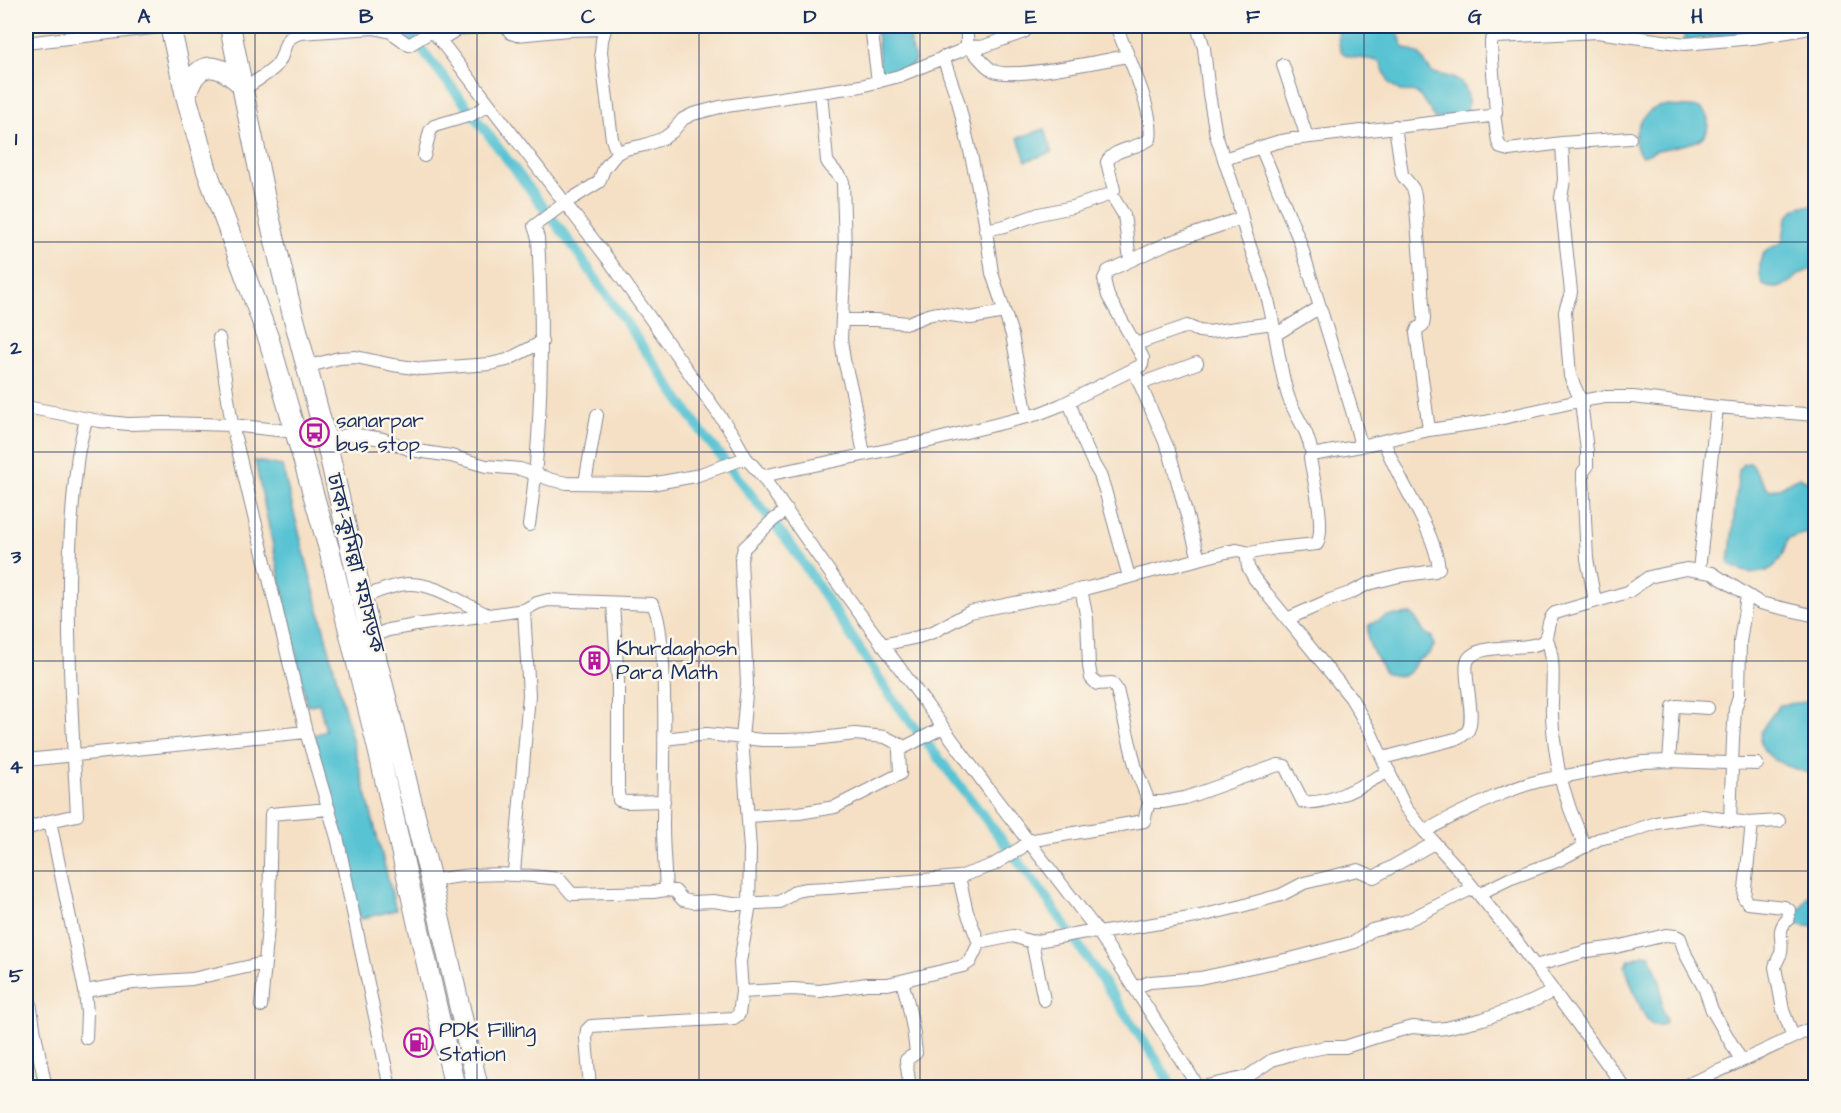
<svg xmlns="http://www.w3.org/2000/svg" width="1841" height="1113" viewBox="0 0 1841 1113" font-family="'Architects Daughter','Noto Sans Bengali',sans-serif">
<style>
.water{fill:#58c3d3;stroke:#3a7998;stroke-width:1.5}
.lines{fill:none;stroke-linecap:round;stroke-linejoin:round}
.canal{stroke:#58c3d3;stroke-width:10}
.minor-casing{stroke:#888892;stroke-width:14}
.trunk-casing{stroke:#888892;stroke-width:22}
.minor{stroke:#fff;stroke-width:12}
.trunk{stroke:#fff;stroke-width:20}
.grid{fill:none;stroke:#1b2f5e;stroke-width:1.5;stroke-opacity:0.55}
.labels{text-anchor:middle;stroke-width:5;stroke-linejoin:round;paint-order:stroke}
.poi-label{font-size:21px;fill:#1b2f5e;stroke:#fbf7ec;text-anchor:start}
.street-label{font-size:21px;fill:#1b2f5e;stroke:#fbf7ec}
.neatline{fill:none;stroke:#1b2f5e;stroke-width:2}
.grid-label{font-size:20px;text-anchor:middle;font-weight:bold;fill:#1b2f5e}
</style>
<rect width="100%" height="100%" fill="#fbf7ec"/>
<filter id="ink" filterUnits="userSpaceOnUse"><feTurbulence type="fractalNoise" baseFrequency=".0167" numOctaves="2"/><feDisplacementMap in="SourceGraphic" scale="12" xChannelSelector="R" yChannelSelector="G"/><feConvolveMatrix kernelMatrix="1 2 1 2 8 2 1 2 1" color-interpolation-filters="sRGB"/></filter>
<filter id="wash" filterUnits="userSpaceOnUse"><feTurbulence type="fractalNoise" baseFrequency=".008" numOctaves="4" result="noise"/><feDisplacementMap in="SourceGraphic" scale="24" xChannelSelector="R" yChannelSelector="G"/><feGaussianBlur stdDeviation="1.35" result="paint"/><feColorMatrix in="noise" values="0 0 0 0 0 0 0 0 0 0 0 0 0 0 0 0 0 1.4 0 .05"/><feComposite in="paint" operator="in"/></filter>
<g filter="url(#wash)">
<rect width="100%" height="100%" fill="#f5e0c5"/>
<path class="water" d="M884,26H906L915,60C911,72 891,72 880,75L877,30Z
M1339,26H1396L1403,47L1420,55L1432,73C1458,78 1473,82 1467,114L1435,119L1427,105L1417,93L1400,91L1389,83L1380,62C1357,52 1334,69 1339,26Z
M1683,26H1757V33L1685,40Z
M1668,106C1676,107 1697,106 1701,109C1705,112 1708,117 1708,121C1708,125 1707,132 1705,135C1698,145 1666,147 1655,151C1650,153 1648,155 1642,156C1627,140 1640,113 1658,107C1661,106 1665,106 1668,106Z
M1045,129L1052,152L1026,161L1018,138Z
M1802,206H1815V269C1793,270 1787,297 1763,285C1759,273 1756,257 1769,249C1774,246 1778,245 1782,242C1787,223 1782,215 1802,206Z
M255,461L282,466L396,910L360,919L314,735L326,731L319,703L307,706Z
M1750,463C1758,472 1760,483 1770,490L1779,488L1799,477C1822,485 1816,508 1815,527L1810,531L1788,539C1785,547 1783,556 1778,562C1766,578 1743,574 1729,564L1739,470L1743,464Z
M1411,614C1420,621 1420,633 1432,637L1434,646L1429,654L1416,661C1410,677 1401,678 1385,673C1378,658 1363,643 1369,625L1387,616Z
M1815,701L1816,774H1813C1796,770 1754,758 1761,733C1763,725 1775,712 1780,705Z
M1815,888V926H1805L1796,924V915C1803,906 1807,896 1815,888Z
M1644,955H1650L1661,985L1662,1007L1666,1019L1665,1024C1661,1025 1655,1027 1651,1024C1643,1018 1628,976 1625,966L1629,960Z"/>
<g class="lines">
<path class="canal" d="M403,26L469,109L573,246L701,431L793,548L892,698L1043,893L1155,1058L1173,1088"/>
</g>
</g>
<g filter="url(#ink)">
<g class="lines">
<defs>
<path id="minor" d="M427,26L440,40L608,259L732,433L746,458L762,476L833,577L989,790L1099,933L1199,1088
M506,26L511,33L517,35L568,30L605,29
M606,26L602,40L601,52L612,139L617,153
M871,26L878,82
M440,40L458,29L487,26
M26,43L168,26
M967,46C977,53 983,66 994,71C1013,80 1103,60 1128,56
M967,46L982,47L1024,32L1029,26
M943,57L958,101L971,155L984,216L992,273L1012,335L1027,417
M1283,65L1307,137
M243,90C253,82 266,76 275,67C289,53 278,40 300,33L374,28L391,32L409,45L432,31
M821,92L827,161C831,169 839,173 843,182L845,252L841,339L844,360L852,392L864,454
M1494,113L1498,142L1501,148L1509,150L1562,143L1564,180L1561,198L1571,292C1570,299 1566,304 1565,312L1570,376L1581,401L1587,451V467L1583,472V478L1587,559L1595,601
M1395,126L1402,174C1404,179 1408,181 1411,186C1416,191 1415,199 1416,206L1424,319L1423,325L1418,328L1416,333L1429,430
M1562,143L1630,138
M1261,147L1300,242L1352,411L1361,446
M424,156L430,131L434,126L471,115L489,105
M1224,159L1277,142L1293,139L1490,116L1496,112L1491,46V41L1496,37L1597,32L1685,44L1753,38L1816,27
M1111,194L1124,215L1130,260
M985,230L1005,226L1039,214L1073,207L1111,194L1114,190L1107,162C1114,148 1137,149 1150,139C1155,112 1126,52 1116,26
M842,320H876L908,323L928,315L937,313L971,318L1004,312
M1275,335L1320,307
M219,338L232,425L306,732L338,841L390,1088
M1136,344L1187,326L1199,331L1208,332L1273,323
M306,367L339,358L356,357L393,365L422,369L490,364L507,360L542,342
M1134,370L1169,451L1199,559
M1140,384L1197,363
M1069,401L1081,436L1094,465L1100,475L1105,490L1129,577
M26,407L99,421L128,424L165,423L232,425L296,432
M86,419C83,433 78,449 77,463C62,580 71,699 77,815L50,821L85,991L87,1013L86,1038
M326,440L351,434L383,439L411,450L451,456L486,466L520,469L552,480L567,483L651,484L695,476L746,458
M1312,455L1361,446L1429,430L1485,422L1574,402L1605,397H1633L1717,407L1816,415
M762,476L930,441L1038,414L1061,405L1142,365L1143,358L1108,296L1104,279L1108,271L1168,243L1242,218L1238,201L1216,135L1209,94L1204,48L1197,26
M585,483L597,415
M529,525C542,436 543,347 539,257L538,238L534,226L565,203L599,182L604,169L617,153L626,149L645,145L664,138L672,132L683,119L693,114L720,107L861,86L899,76L960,51L967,46V26
M1250,553L1247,559L1248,567L1254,578L1351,698L1370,731L1405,807L1425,832L1454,864L1512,935L1625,1088
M1699,570L1717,407
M1081,589L1087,619L1089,666L1091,678L1097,684L1112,683L1117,690L1136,769L1149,802
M363,597C377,592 392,585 408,584C436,583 461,603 486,614
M613,603L618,681V792L619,800L626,802L664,801
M1287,619L1330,600L1350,593L1368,584L1399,576L1435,571L1439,568C1433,525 1398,483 1384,441
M371,637L388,630L416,625L524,610L537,603L548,600L652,604C670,626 663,788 663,826C663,847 665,868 666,890
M882,645L918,637L933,632L970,612L1088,588L1226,552L1237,550L1250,553L1276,548L1317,544C1326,526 1313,478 1310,458L1312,455C1308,428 1296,419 1288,396C1278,363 1276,329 1267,296C1260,269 1247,245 1242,218
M664,739L707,734L762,740H785L814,739L855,734L885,737L905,747
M1383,758L1459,738C1460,737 1466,733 1467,732C1477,719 1463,678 1467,662C1474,641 1526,652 1542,642C1550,637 1545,621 1555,613L1628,592L1649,577L1686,569L1712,573L1760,603L1816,616
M26,760L306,732
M1669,761L1673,707L1677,706L1708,708
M748,816L799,813L835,807L900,774L899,750L936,731L942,726
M1730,821L1733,739L1735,709L1739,696L1740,642L1747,596
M1752,823L1744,898L1748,903L1784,907L1789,910L1788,919C1775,931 1784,938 1781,953C1779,958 1776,962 1775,967L1783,1010L1793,1037
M26,829L50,821
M1425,832C1446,818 1469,809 1492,798C1514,788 1536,780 1560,777C1556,756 1553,737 1552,716C1551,690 1557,661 1546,637
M1585,847L1570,809L1560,777L1643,762L1669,761L1757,764
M514,873L529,695L524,610
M959,877L967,912L979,943
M431,881C473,872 517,873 559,879L572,894L653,892L666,890L675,891L683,900L693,902L713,901L733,904L780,902L796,891L807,889L829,888L959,877L993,865L1021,848L1028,841L1144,821L1149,802H1163L1185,798L1278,765L1285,766L1303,802C1332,805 1364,784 1389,771
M1480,896L1487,890L1509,879L1557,861L1599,839L1630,832L1656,823L1702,816L1748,823L1779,821
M1032,942L1044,1000
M1535,966L1587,951L1616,947L1666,935L1676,936L1680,938L1686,955L1705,990L1712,1010L1741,1060
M902,981C909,1004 914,1029 916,1053L906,1060L910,1088
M1134,988L1150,982L1200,978L1294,958L1355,942L1372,930L1406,921L1473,888
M85,991L133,983L192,979L265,963L269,914L271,814L329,809
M742,992L740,962L749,910L750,849L742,738L747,684L741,560L744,548L772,521L787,510
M26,994L30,1002L35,1034L46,1088
M261,1006L265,963
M590,1088L586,1038L587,1030L591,1026L734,1018L739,1014L742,992L793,989L820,991L867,984H888L963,966L970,962L979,943L1013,936L1032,942L1085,932L1099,933L1196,917L1238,907L1281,895L1304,883L1358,870L1374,877L1434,843
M1199,1088L1247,1077L1272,1060L1295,1053L1326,1047H1345L1376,1037L1412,1027L1435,1029L1446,1028L1483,1019L1531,1002L1554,991
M1679,1088C1725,1069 1771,1048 1816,1026"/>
<path id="trunk" d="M170,26L186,96L207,171L269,340L329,549L380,757L455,1088
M230,26L265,199L289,300L326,440L371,637L431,881L478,1088
M186,96C196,61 215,60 240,83"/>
</defs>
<use href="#minor" class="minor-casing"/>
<use href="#trunk" class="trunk-casing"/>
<use href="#minor" class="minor"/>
<use href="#trunk" class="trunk"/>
</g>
</g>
<path class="grid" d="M255,26V1088M477,26V1088M699,26V1088M920,26V1088M1142,26V1088M1364,26V1088M1586,26V1088M26,242H1816M26,452H1816M26,661H1816M26,871H1816"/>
<defs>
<symbol id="bus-ring" viewBox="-11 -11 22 22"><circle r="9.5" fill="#fbf7ec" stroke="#b5179e" stroke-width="1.5"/><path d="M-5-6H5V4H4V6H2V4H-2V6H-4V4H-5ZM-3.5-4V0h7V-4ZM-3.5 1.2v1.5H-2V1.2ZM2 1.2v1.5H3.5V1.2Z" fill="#b5179e"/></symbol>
<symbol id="building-ring" viewBox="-11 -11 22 22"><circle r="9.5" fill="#fbf7ec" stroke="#b5179e" stroke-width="1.5"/><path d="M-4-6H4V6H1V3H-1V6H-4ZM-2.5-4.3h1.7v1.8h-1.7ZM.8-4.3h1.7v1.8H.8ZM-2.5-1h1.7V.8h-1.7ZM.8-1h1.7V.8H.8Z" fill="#b5179e"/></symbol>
<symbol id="fuel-ring" viewBox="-11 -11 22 22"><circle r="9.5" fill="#fbf7ec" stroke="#b5179e" stroke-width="1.5"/><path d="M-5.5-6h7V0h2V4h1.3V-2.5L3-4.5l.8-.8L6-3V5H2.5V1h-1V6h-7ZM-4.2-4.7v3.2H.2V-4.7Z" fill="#b5179e"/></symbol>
</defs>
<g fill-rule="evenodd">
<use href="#bus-ring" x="298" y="416" width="33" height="33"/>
<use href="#building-ring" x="578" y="644" width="33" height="33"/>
<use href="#fuel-ring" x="402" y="1026" width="33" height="33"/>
</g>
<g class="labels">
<g class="poi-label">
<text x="336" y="427">sanarpar<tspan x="336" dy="24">bus stop</tspan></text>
<text x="616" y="655">Khurdaghosh<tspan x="616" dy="24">Para Math</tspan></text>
<text x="439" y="1037">PDK Filling<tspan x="439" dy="24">Station</tspan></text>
</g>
<g class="street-label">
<text transform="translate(356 563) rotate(76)" y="7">ঢাকা–কুমিল্লা মহাসড়ক</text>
</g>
</g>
<rect width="1841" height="1113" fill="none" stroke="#fbf7ec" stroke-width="66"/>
<rect x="33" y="33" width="1775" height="1047" class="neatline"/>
<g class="grid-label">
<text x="144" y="23">A</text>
<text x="366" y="23">B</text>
<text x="588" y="23">C</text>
<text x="810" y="23">D</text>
<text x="1031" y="23">E</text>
<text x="1253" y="23">F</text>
<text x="1475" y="23">G</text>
<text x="1697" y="23">H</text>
<text x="16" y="145">1</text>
<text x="16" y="354">2</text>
<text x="16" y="563">3</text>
<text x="16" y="773">4</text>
<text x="16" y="982">5</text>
</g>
</svg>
